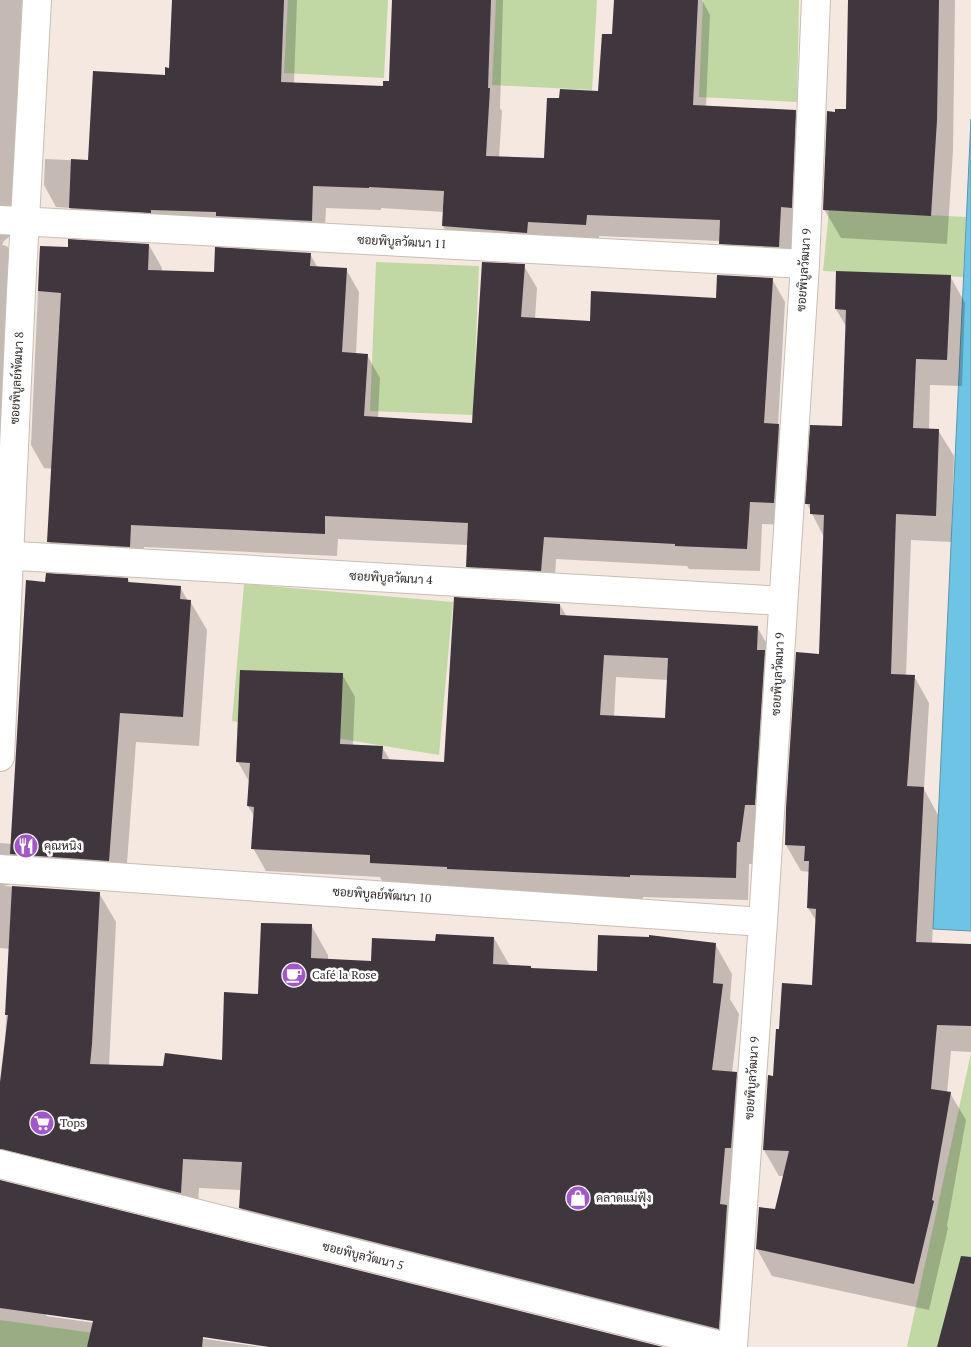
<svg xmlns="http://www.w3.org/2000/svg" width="971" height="1347" viewBox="0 0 971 1347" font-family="'PT Serif',Sarabun,serif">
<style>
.green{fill:#c1d8a4}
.water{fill:#6ec4e4;stroke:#5c96ac}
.shadow{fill:#0003;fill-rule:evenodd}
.building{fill:#40363e;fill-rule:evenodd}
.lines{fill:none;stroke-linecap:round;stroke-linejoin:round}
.street-casing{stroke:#c9bdb5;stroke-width:30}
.street{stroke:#fff;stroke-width:28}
.labels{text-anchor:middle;stroke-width:5;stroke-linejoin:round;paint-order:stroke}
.street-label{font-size:12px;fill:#312c29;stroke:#fff}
.poi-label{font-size:12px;fill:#312c29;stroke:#fff;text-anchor:start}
</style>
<rect width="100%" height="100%" fill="#f5e8e0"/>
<path class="green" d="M288,0H388L384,78L284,73Z
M496,0H597L592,90L492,85Z
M703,0H799L797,102L699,97Z
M829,210L966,217L963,277L823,271Z
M376,262L479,266L473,415L370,411Z
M244,584L453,602L439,755L232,721Z
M971,1053V1347H907Z
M0,1320L136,1339L133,1347H0Z"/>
<path class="water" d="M971,119V931L933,929Z"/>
<path class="shadow" d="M0,0H22L21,25L28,36L11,235L4,241L2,245L7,246L24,275L0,463Z
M173,0H297L294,84L384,87L390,83L393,0H503L500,108L502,111L499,158L545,159L560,99L600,92L613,35L615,0H702L710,15L706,107L795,111L808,133L793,229L791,268L733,265L720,241L599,236V246L456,248L443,226L444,212L381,208V210L326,208L324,243L83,230L70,208L56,207L44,185L45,159L89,161L166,76L170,69Z
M849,0H955L953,150L947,244L841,238L824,209L836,113L847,110Z
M149,245L162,268V271L215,273L310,254L318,268L346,269L359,292L356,354L367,355L380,378L378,418L473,424L524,266L537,288L535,319L591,322L717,300L772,279L785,302L778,425L792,448L787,525L762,524L760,571L689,569L687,566L556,559L554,594L480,589L467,566L468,545L338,539L337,556L144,547L143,569L62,565L49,542L53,469L44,468L31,445L40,247L69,248Z
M950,276L965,303L962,386L930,385L929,430H938L954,456L951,542L911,540L906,676H914L929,703L924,789L938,815L932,944L971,945V1052L951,1051L947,1093H950L966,1120L947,1226L948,1228L929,1310L772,1276L757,1249L776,1210L784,1176H779L764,1150L781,1030L813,986L817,922L808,908L810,872L801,871L786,845L820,655L824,537L807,504L843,427L847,328L836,309Z
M128,579L130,583L180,587L188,601H190L207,630L199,746L136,742L125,890L18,882L4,886L99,893L116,922L109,1066L164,1068L223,1061L259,995L311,925L328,955V960L372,962L437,943L494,938L510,966L531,967L532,970L598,973L715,944L732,974L730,999L739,1014L732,1073H736L753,1103L736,1347L258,1237L240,1208L241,1190L199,1188L197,1222L0,1154V1092L2,1094L10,949L0,948V843L12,844L46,583Z
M560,605L567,617L757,627L770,649L757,827L752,864H749L748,900L643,897V899L461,891L384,885L380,877L266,871L253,848L254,816L248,806L250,783L238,762L342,674L355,697L353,745L382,747L390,760L445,764ZM616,677L668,680L666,719L614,717Z
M0,1181L658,1347H278L46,1313V1316L261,1347H0Z"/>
<path class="building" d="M172,0H284L281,82L383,86V81H389L392,0H491L488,88H490L486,156L544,158L547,98H559L560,89L598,91L602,34H612L614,0H698L693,105L796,110L792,208L781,207L779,247L719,244L720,220L587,215L586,225L528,222L527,233L442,226L444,191L369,187V188L313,186L312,221L216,216V212L151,210V213L69,208L71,159L88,160L93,71L165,75V67L169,68Z
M848,0H939L937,120L931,216L823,210L827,111L835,112V109H846Z
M68,239L149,244L148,270L214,272L215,247L311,253L310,266L347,268L342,352L368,354L364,416L472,423L482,262L525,264L521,317L590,321L591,291L716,298L717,275L773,278L764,423L779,424L774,503L750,502L747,549L675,546V544L544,537L541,571L466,567L468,523L325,516V534L131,525L130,547L47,542L61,293L38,291L40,246L68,247Z
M836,271L951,275L947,360L916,359L913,428L939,429L936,516L896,514L891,674L915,675L907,786L924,787L916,942L971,944V1026L937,1025L931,1089L951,1092L932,1200L934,1201L914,1284L756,1249L759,1207L775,1209L789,1151L763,1150L768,1075L773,1076L776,1029H779L782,983L812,985L816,909L807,908L809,861H804L805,846L785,845L786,808L796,652L819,654L824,515L810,514V504H805L810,425L842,426L846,310L835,309Z
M46,573L128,578V582L181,586L180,599L191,600L183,717L120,713L109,861L10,854L26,580L45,582Z
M454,597L560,604V615L758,626L757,650H765L755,805H745L740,842H737L736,878L630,875V877L447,869V867L370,863V855L251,849L254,807L247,806L250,763L236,762L240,670L343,673L340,744L383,746L382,759L444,762ZM604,655L668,658L665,718L600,715Z
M12,886L100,892L92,1044L90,1064L163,1066L165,1053L222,1060L224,992L258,994L261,923L312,924L311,958L371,961L372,938L435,941L436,934L494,937L493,964L531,966V968L597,971L598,935L649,937V935L716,943L713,983L723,984L712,1070L737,1072L731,1148H725L720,1204L727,1205L719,1329L239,1208L242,1162L183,1159L181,1193L0,1149V1082L8,1015H5Z
M0,1180L663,1347H269L203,1337L202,1347H87L93,1321L0,1308Z
M961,1256L971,1257V1347H937Z"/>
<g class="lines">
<defs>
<path id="street" d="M0,220L805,264
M0,555L783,601
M0,757L21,292L37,0
M0,869L763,922
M0,1164L727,1347
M733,1347L763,922L805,264L816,0"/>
</defs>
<use href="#street" class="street-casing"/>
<use href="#street" class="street"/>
</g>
<defs>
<symbol id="restaurant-disc" viewBox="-11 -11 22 22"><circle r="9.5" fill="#a157ca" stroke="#fff"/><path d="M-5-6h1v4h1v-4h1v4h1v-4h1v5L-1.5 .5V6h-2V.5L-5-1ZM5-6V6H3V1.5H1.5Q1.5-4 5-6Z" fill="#fff"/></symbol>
<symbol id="cafe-disc" viewBox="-11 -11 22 22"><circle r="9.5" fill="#a157ca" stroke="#fff"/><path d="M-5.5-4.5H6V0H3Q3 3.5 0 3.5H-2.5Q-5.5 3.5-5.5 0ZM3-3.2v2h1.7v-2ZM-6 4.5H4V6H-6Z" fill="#fff"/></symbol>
<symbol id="supermarket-disc" viewBox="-11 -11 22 22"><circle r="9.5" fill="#a157ca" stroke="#fff"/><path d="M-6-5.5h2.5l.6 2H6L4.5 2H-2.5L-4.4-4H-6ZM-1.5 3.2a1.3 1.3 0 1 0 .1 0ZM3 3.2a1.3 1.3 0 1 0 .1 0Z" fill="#fff"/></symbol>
<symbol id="shop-disc" viewBox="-11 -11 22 22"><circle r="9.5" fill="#a157ca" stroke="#fff"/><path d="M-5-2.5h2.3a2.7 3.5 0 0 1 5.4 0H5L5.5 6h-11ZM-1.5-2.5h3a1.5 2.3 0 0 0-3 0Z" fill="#fff"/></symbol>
</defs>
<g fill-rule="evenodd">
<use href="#restaurant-disc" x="12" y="832" width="28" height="28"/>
<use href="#cafe-disc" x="280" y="961" width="28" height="28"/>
<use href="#supermarket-disc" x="28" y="1109" width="28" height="28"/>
<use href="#shop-disc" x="564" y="1184" width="28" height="28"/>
</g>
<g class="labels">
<g class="street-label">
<text transform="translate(402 242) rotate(3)" y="4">ซอยพิบูลวัฒนา 11</text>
<text transform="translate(804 270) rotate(-86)" y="4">ซอยพิบูลวัฒนา 9</text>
<text transform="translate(17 378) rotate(-87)" y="4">ซอยพิบูลย์พัฒนา 8</text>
<text transform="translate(391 578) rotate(3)" y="4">ซอยพิบูลวัฒนา 4</text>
<text transform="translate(778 674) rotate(-87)" y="4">ซอยพิบูลวัฒนา 9</text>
<text transform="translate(382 895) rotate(4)" y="4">ซอยพิบูลย์พัฒนา 10</text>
<text transform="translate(752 1078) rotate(-86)" y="4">ซอยพิบูลวัฒนา 9</text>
<text transform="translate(363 1256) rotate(14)" y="4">ซอยพิบูลวัฒนา 5</text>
</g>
<g class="poi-label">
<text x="44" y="850">คุณหนิง</text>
<text x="312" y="979">Café la Rose</text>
<text x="60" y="1127">Tops</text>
<text x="596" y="1202">คลาดแม่ฟุ้ง</text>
</g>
</g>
</svg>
